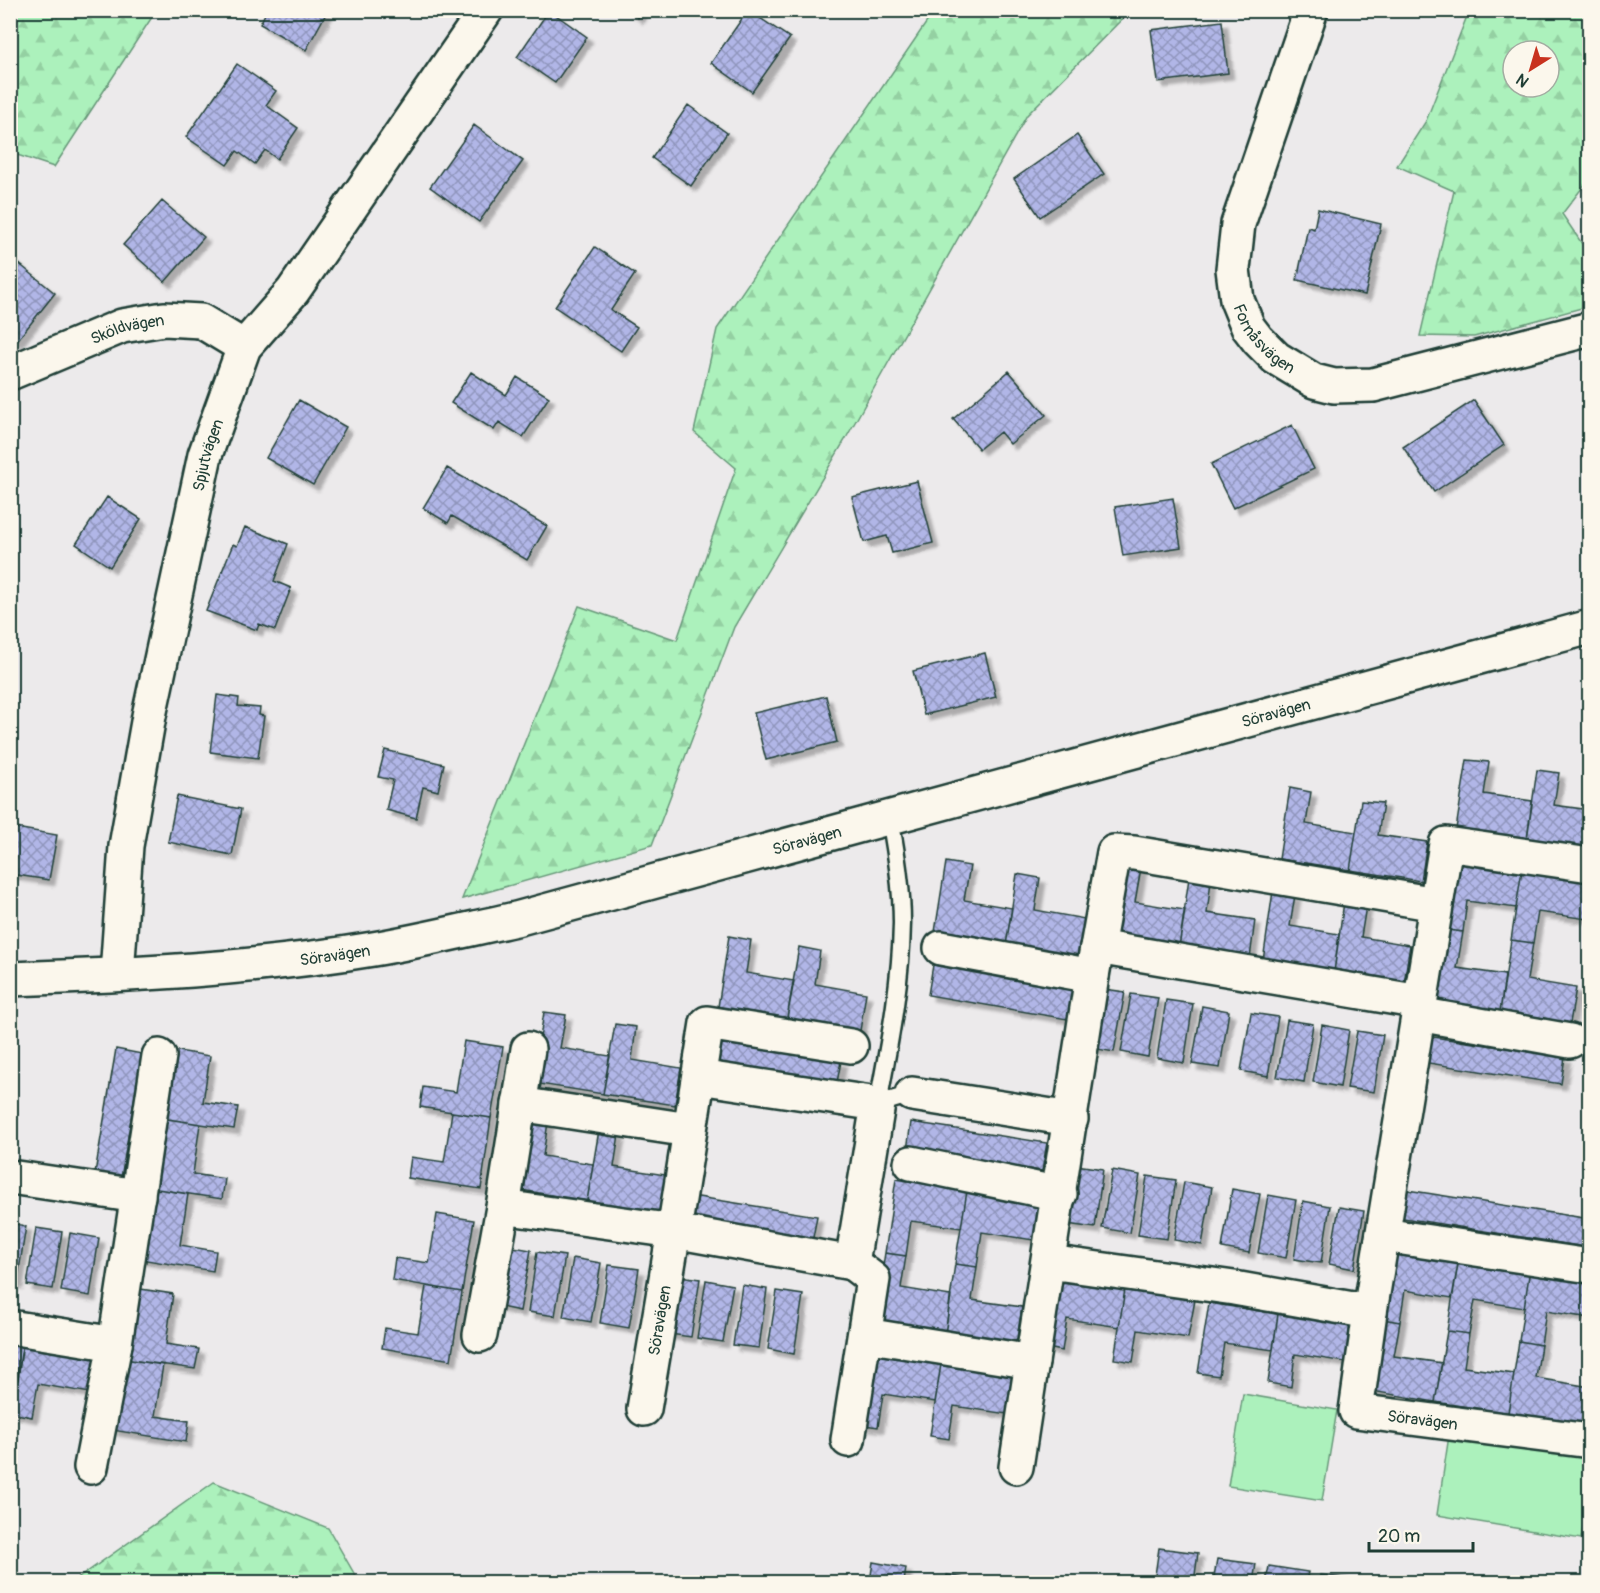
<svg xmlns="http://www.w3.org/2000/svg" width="1600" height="1593" viewBox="0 0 1600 1593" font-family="Pangolin,sans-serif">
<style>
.forest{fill:url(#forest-firs);stroke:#669778;stroke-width:1.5;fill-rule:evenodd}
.green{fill:#acf1bc;stroke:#669778;stroke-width:1.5}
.building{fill:url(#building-cross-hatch);stroke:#1f3d34;stroke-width:1.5;filter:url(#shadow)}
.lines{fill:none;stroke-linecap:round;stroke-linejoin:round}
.lane-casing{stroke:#1f3d34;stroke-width:21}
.street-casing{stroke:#1f3d34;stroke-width:38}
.lane{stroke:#fbf7ec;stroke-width:16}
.street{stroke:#fbf7ec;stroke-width:33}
.labels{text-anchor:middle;stroke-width:4.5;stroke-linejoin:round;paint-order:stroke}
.street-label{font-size:16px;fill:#1f3d34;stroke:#fbf7ec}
</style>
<defs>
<pattern id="forest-firs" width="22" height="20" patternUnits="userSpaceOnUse" patternTransform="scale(1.5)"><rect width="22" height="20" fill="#acf1bc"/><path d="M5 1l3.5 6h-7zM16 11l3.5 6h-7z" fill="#94d0a2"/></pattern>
<pattern id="building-cross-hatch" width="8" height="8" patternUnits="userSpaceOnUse" patternTransform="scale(1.5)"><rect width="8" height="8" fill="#b1b6e7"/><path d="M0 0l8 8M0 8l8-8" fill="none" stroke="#8f95bc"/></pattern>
<filter id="shadow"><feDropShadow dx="5.5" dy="5.5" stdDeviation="1.5" flood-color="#0004"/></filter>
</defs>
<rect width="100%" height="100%" fill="#eceaeb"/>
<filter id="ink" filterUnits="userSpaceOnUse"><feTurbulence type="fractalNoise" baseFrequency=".0167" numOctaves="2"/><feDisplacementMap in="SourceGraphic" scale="12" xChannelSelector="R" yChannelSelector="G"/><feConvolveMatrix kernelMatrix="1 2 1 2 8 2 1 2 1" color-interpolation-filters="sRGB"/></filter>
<g filter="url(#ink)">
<path class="forest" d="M11,10L156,11L54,167L11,153Z
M935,10L1130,11L1027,115L845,440L734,627L652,845L462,899L579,606L677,640L736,468L694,432L717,329Z
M1469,11H1589V179L1562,214L1589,254V306L1474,337L1420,336L1454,191L1397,166L1426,121ZM1513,51H1549V87H1513Z
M214,1482L328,1528L359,1582H73Z"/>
<path class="green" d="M1243,1394L1337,1410L1322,1501L1228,1486Z
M1450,1429L1589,1452V1489L1581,1539L1437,1515Z"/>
<path class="building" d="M267,10H328L306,50L260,24Z
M549,10L587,37L555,83L517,57Z
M627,10H643L638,18Z
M748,10L790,38L752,92L711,63Z
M1222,21L1228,73L1158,82L1151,30Z
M237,64L276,91L266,105L298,128L277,159L265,150L255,164L237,151L227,165L186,137Z
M688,105L727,133L691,186L652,158Z
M474,125L523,161L479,222L430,187Z
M1077,135L1104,174L1040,217L1014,179Z
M162,201L204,237L165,282L123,245Z
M1318,209L1381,224L1365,295L1297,280L1308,227L1314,229Z
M595,247L635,274L611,310L637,327L621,351L555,307Z
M12,258L55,293L16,342L10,337V260Z
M1009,371L1046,415L1010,444L1000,432L979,449L953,419Z
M471,372L506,395L517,377L549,397L523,437L499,422L494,430L451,403Z
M299,400L346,427L313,485L266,458Z
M1474,400L1504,445L1434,492L1403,447Z
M1292,425L1314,469L1233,508L1211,464Z
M447,468L547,526L527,560L452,516L448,523L423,508Z
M917,481L933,543L892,553L887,536L864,542L852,497Z
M107,497L141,519L110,567L76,544Z
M1173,498L1181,547L1123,556L1115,507Z
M245,527L288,544L274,581L291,588L275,630L259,624L257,630L206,611L233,544L237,546Z
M985,653L996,697L924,715L913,671Z
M217,695L239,698L238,706L260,708L259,715L264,716L258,758L210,752Z
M826,696L837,742L766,760L754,713Z
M385,750L444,764L438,791L423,787L416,818L386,810L393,780L378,777Z
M1467,760L1489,762L1484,794L1532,801L1527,839L1456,829Z
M1537,770L1559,773L1554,805L1590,810V849L1527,839Z
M1290,788L1311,792L1306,824L1356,832L1350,870L1279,859Z
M177,796L241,809L232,855L168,842Z
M1361,801L1383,803L1378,835L1427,842L1421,881L1350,870Z
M10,827L57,835L49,880L10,874Z
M1451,859L1522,870L1516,908L1467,901L1463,932L1440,929Z
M946,862L970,866L964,900L1012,908L1006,945L935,932Z
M1119,865L1141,868L1135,902L1185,910L1179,947L1108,936Z
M1522,870L1590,880L1587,919L1538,912L1533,943L1511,940Z
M1017,874L1040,878L1035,910L1085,919L1079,957L1006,945Z
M1189,878L1211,881L1207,913L1255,920L1250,958L1179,947Z
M1273,891L1295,895L1290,926L1339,934L1334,972L1263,961Z
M1344,902L1366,906L1361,937L1410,945L1404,983L1334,972Z
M1440,929L1463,932L1457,968L1505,975L1500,1012L1429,1002Z
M729,936L751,940L746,973L794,981L787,1018L718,1007Z
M1511,940L1533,943L1527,980L1576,988L1570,1023L1500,1012Z
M799,947L820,951L815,984L866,993L860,1031L787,1018Z
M933,965L1073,988L1067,1019L928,995Z
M1097,988L1125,992L1114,1052L1086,1047Z
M1131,994L1158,998L1148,1057L1121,1052Z
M1166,1000L1193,1004L1184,1063L1157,1058Z
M1202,1006L1229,1011L1220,1068L1192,1064Z
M544,1012L566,1015L560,1048L610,1056L603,1094L533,1083Z
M1251,1013L1278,1017L1268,1076L1241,1071Z
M1287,1020L1313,1024L1304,1082L1277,1077Z
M615,1024L636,1027L632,1060L681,1068L675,1105L603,1094Z
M1322,1025L1349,1030L1340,1087L1313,1082Z
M1357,1031L1383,1035L1374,1092L1347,1088Z
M1427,1036L1565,1057L1561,1084L1422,1062Z
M718,1040L841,1061L836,1088L713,1066Z
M464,1041L503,1047L491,1118L420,1107L423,1087L456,1092Z
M116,1049L142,1054L121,1178L95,1173Z
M172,1050L210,1056L203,1102L238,1107L234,1129L161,1118Z
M452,1112L491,1118L481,1189L408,1178L411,1157L444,1162Z
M161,1118L200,1124L193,1174L225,1179L222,1199L151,1188Z
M527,1118L548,1122L543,1156L593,1164L587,1201L515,1189Z
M911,1122L1047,1143L1042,1171L907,1150Z
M599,1130L619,1134L614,1167L666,1175L659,1213L587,1201Z
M1076,1165L1103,1169L1095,1228L1067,1224Z
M1112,1170L1140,1175L1130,1233L1102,1228Z
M1147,1176L1176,1180L1167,1239L1138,1235Z
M896,1179L967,1191L961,1228L911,1221L906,1256L885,1253Z
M1184,1182L1212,1187L1202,1245L1174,1240Z
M151,1188L188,1194L180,1245L216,1251L213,1271L140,1259Z
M1232,1189L1260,1194L1249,1253L1222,1248Z
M1401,1189L1590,1219V1248L1397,1217Z
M967,1191L1039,1202L1033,1240L982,1232L977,1267L955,1264Z
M1268,1195L1296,1200L1286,1258L1258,1253Z
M692,1196L817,1216L812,1243L687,1223Z
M1303,1201L1330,1206L1321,1263L1294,1259Z
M1339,1207L1364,1211L1354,1269L1329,1264Z
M437,1214L474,1220L462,1292L392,1280L395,1258L429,1263Z
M10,1223L26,1226L17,1283L10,1282Z
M36,1228L62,1232L53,1289L27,1285Z
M70,1233L99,1238L90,1296L61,1291Z
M502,1245L531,1250L520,1311L491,1305Z
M1389,1247L1459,1258L1452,1298L1405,1290L1400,1322L1377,1318Z
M537,1252L565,1256L555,1316L528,1312Z
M885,1253L906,1256L901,1288L951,1296L945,1334L874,1322Z
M573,1258L601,1263L591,1322L563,1317Z
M1459,1258L1530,1269L1524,1308L1475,1300L1469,1334L1447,1331Z
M955,1264L977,1267L972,1300L1022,1307L1016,1345L945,1334Z
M609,1265L639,1269L629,1328L600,1323Z
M1530,1269L1590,1278V1318L1546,1311L1541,1345L1519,1341Z
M673,1275L700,1279L691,1337L663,1333Z
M1053,1278L1125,1289L1119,1327L1067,1319L1062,1351L1043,1347Z
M706,1280L733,1285L723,1342L697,1338Z
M742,1285L767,1289L759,1348L733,1345Z
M426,1286L462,1292L451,1360L382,1348L385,1328L418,1333Z
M134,1288L173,1294L166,1344L199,1349L195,1369L124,1359Z
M1125,1289L1195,1300L1188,1338L1138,1330L1133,1362L1114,1359Z
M777,1291L803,1295L794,1354L768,1349Z
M1209,1303L1278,1314L1273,1350L1224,1343L1219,1376L1198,1373Z
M1278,1314L1350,1325L1345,1362L1295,1354L1291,1387L1268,1383Z
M1377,1318L1400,1322L1394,1356L1442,1363L1435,1402L1366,1390Z
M1447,1331L1469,1334L1464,1367L1514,1374L1508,1413L1435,1402Z
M10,1340L23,1342L18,1380L10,1379Z
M1519,1341L1541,1345L1536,1378L1590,1387V1426L1508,1413Z
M23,1342L96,1355L90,1393L38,1384L32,1417L11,1413Z
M868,1353L941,1364L935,1402L883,1394L878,1427L858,1424Z
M124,1359L163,1365L155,1416L189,1421L186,1442L112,1430Z
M941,1364L1012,1375L1007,1414L954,1406L949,1439L930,1436Z
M1159,1548L1198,1553L1194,1582H1154Z
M1217,1559L1256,1564L1253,1582H1213Z
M873,1562L906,1568L904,1582H870Z
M1269,1566L1308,1572L1306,1582H1266Z
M947,1575L977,1580L976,1582H946Z
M1320,1575L1359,1580V1582H1319Z"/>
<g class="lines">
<defs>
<path id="lane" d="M890,818C896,852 902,888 902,923C901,984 889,1044 878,1104L912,1094"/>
<g id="street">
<path id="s1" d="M1311,10L1238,224L1233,269L1237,300L1248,327L1258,340L1276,358L1314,381L1334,386L1373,385L1590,329"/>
<path id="s2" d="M10,373L122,326L164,319L201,321L244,347"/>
<path d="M1097,947L1420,1002"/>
<path d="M941,948L1092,976"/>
<path id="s3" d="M117,974L126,846L149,716L205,455L244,347L293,291L486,10"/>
<path id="s4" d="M10,979C131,975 254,969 373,949C421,941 469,929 516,919L1590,627"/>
<path d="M1418,1014L1570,1041"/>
<path d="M699,1077L878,1104L852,1263L873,1279L848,1440"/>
<path d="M912,1094L1071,1119"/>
<path d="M519,1104L689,1130"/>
<path d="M911,1163L1060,1194"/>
<path d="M10,1177L138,1196"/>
<path d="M503,1207L528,1049"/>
<path d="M1383,1235L1590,1266"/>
<path id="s5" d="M1049,1262L1234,1288L1370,1312L1356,1411L1590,1441"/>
<path d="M1370,1312L1446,844L1590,865"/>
<path d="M10,1327L115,1344"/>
<path d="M480,1335L503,1207L674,1231L707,1023L851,1046"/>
<path d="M865,1335L1032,1362L1016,1467"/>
<path d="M1032,1362L1092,976L1114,852L1134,853L1436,904"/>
<path id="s6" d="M644,1409L674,1231L852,1263"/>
<path d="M91,1467L115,1344L159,1056"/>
</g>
</defs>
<use href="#lane" class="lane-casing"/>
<use href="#street" class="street-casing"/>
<use href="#lane" class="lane"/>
<use href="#street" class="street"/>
</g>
</g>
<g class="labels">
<g class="street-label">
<text dy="6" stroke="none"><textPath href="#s2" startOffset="126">Sköldvägen</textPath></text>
<text dy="6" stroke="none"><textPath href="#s1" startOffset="351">Fornåsvägen</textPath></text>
<text dy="6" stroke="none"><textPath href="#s3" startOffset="528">Spjutvägen</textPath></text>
<text dy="6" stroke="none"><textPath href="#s4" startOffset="1298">Söravägen</textPath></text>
<text dy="6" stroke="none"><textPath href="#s4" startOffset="812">Söravägen</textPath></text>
<text dy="6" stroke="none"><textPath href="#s4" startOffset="326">Söravägen</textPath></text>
<text dy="6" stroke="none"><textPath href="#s6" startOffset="90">Söravägen</textPath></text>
<text dy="6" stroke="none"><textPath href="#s5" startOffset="492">Söravägen</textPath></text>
</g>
</g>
<rect width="1600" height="1593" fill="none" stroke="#fbf7ec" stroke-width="36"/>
<rect x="18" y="18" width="1564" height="1557" fill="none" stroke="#1f3d34" stroke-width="2" filter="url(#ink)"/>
<g transform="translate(1531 69) rotate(217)"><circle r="28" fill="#fbf7ec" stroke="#a3ada2" stroke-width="1.5"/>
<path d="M0-4.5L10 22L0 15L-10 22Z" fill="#c8321e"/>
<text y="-9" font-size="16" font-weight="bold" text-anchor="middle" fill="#1f3d34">N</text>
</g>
<path d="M1369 1542v9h104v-9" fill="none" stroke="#1f3d34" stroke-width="3"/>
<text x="1378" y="1542" font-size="18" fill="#1f3d34" stroke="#fbf7ec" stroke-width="4.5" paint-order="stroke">20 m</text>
</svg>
